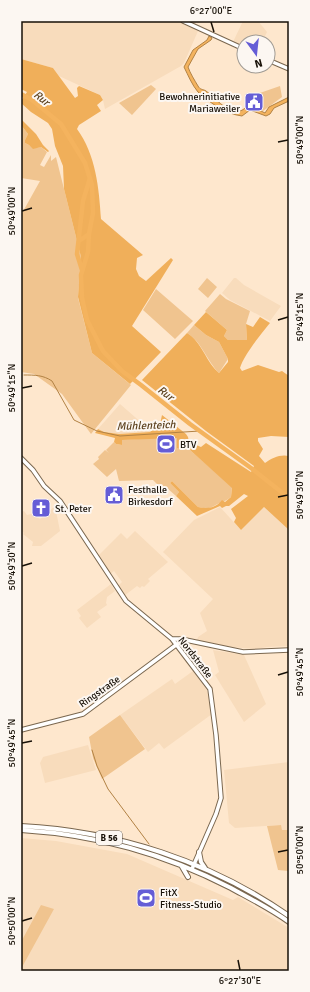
<svg xmlns="http://www.w3.org/2000/svg" width="310" height="992" viewBox="0 0 310 992" font-family="Signika,sans-serif">
<style>
.built{fill:#f8dcbc}
.green{fill:#f0c48f}
.forest{fill:#f0af5a}
.water{fill:#f4b35e;stroke:#b28244}
.lines{fill:none;stroke-linecap:round;stroke-linejoin:round}
.stream{stroke:#b28244;stroke-width:1}
.river{stroke:#f4b35e;stroke-width:4.5}
.secondary-casing{stroke:#7a674f;stroke-width:5.5}
.primary-casing{stroke:#7a674f;stroke-width:6}
.secondary{stroke:#fff;stroke-width:3.5}
.primary{stroke:#fff;stroke-width:4}
.ticks{fill:none;stroke:#171007;stroke-width:1.5}
.labels{text-anchor:middle;stroke-width:4;stroke-linejoin:round;paint-order:stroke}
.shield{fill:#fcf7f2;stroke:#5c554e;stroke-width:1}
.shield-label{font-size:9px;font-weight:bold;fill:#171007}
.poi-label{font-size:10px;fill:#171007;stroke:#fcf7f2;text-anchor:start}
.street-label{font-size:10px;fill:#171007;stroke:#fcf7f2}
.water-label{font-size:11px;font-style:italic;fill:#5c411e;stroke:#fcf7f2}
.neatline{fill:none;stroke:#171007;stroke-width:1.5}
.ticks-label{font-size:10px;text-anchor:middle;fill:#171007}
</style>
<rect width="100%" height="100%" fill="#fee7cd"/>
<path class="built" d="M21,21H177L198,31L184,63L181,66L105,109L103,100L100,95L59,76L53,68L21,59Z
M243,21H258L263,27L267,32L262,42H244V47L233,42Z
M234,278H236L244,285L281,306L270,321L230,300L222,293Z
M120,404L151,431L150,432L119,434L104,432L98,429Z
M55,506L60,531L41,546H32L33,542L23,534L24,533L21,530V512L24,511L27,515L31,514L40,519Z
M220,507L241,530L264,507L289,530V646L267,647L255,649L231,647L197,640L198,637L207,631L200,613L213,599L163,552L194,520Z
M135,531L168,562L148,579L150,581L144,587L142,586L140,588L137,586L124,596L118,586L122,582L114,571L110,574L98,556L121,533L127,539Z
M111,584L115,591L107,597L106,603L107,605L97,612L101,617L87,628L79,618L81,616L77,610Z
M213,650L244,655L266,704L244,722L215,675L219,672Z
M193,671L206,689L210,698L212,714L164,749L159,743L148,752L120,715L172,679L175,684Z
M88,745L96,770L45,783L40,763L43,757Z
M289,762V830H282L280,825L235,828L229,823L224,770Z
M21,838L56,841L127,854L233,900L238,897L289,928V971H21Z"/>
<path class="green" d="M151,85L156,89L132,115L119,103Z
M280,86L282,97L263,111L249,105L245,98Z
M21,125L28,134L25,140V143L29,145L33,148L41,147L47,152L40,165L44,167L51,155V161L56,157L81,257L78,298L92,353L131,385L91,434L62,394L34,374L21,372V215L40,181L21,178Z
M207,278L217,287L208,298L198,289Z
M156,289L193,321L175,339L143,310Z
M220,294L226,299L250,311L246,324L247,340H228L224,336L227,330L205,311Z
M194,325L206,335L219,342L228,359L219,373C207,361 202,342 187,333Z
M155,438H177L181,449L190,450L232,487L231,497C227,500 225,501 220,503C210,507 212,510 198,507L172,481L170,483L179,492L176,496L167,488L164,491L153,480L119,481L116,469L107,477L93,464L99,459L98,457L105,450L109,453L106,450L114,442L116,444L122,445V440Z
M120,715L145,749L102,779L93,758L89,737Z
M281,825L282,830H289V871L278,870L267,826Z
M41,905L54,909L21,969V942Z"/>
<path class="forest" d="M21,59L53,68L75,98L78,96L77,88L79,86L100,95L103,100L97,105L101,111L79,125L77,129C96,155 99,188 101,219L143,255L137,258L136,269L139,276L146,281L171,258L173,260L132,326L161,352L130,384L92,353L78,297L81,257L64,189L63,166L55,146L52,129L48,123L31,112L21,103V101L27,92L21,89Z
M21,119L36,134L43,145L49,151L48,152L41,147L33,149L29,145L25,143V140L28,134L21,125Z
M206,312L227,330L224,336L228,340H247L246,324L253,327L260,317L270,323C261,334 244,355 240,368L242,371L258,365L279,372L282,371L289,376V437L271,436L258,438V441L263,449L259,456L265,463C272,458 280,454 289,456V530L264,507L241,530L234,522L236,518L231,509L248,496L244,494L229,506H226L222,508L220,506L197,516L176,496L179,492L170,483L172,481L198,507C208,509 216,508 222,500L225,502L231,497L232,488L190,450L177,448V438L122,440V445L116,444L114,442L115,438L95,433L98,429L104,432L119,434L150,432L160,424L162,415L186,434L188,437L189,442L201,447L206,443L251,472L254,466L206,431L142,380L187,333C202,342 206,362 219,373L228,362V359L219,342L206,335L194,325Z"/>
<path class="water" d="M209,36L212,38L211,40L198,49L188,67C190,73 195,81 198,86C200,90 203,89 206,91C217,99 234,122 247,106H251L265,113L269,107L289,97V101L274,108L270,114L266,116L250,110L242,116C226,114 210,103 198,92C192,85 188,75 184,67L193,50L207,40Z"/>
<g class="lines">
<path class="stream" d="M24,375C35,375 43,375 52,381L74,420L97,431L120,436L200,431
M92,750L97,766L108,789L149,844"/>
<path class="river" d="M21,94L32,100L61,124L85,163L92,185L93,213L89,234L88,252L81,275L82,298L87,320L103,351L122,371L141,385L190,424L251,468L289,498
M79,241L89,234
M82,270L77,254L83,201L90,178"/>
<defs>
<path id="secondary" d="M183,21L244,49
M268,60L289,69
M21,458L33,470L44,486L60,501L126,601L172,639L210,689L216,735L221,798L216,814L192,869
M172,639H181L243,652L289,650
M21,730L83,714L180,642L185,641"/>
<path id="primary" d="M21,826C117,831 210,861 289,916
M21,830C98,835 163,853 231,888C251,899 271,909 289,922
M199,852L201,862L205,868
M181,865L188,877"/>
</defs>
<use href="#secondary" class="secondary-casing"/>
<use href="#primary" class="primary-casing"/>
<use href="#secondary" class="secondary"/>
<use href="#primary" class="primary"/>
</g>
<path class="ticks" d="M211,22L214,32M278,142L288,140M22,211L32,208M278,320L288,317M22,388L32,386M278,497L288,495M22,566L32,563M278,675L288,672M22,743L32,741M278,852L288,850M22,921L32,918M238,960L240,970"/>
<defs>
<symbol id="civic-square" viewBox="-11 -11 22 22"><rect x="-9" y="-9" width="18" height="18" rx="4" fill="#655dd6" stroke="#fcf7f2"/><path d="M-.6-6.5H3V-4.5H.6V-3L4-1V1h2V6H-6V1h2V-1L-.6-3ZM-1.2 2.5V6h2.4V2.5Z" fill="#fff"/></symbol>
<symbol id="stadium-square" viewBox="-11 -11 22 22"><rect x="-9" y="-9" width="18" height="18" rx="4" fill="#655dd6" stroke="#fcf7f2"/><path d="M0-5a6.5 5 0 1 0 0 10a6.5 5 0 1 0 0-10ZM-3.5-1.8h7v3.6h-7Z" fill="#fff"/></symbol>
<symbol id="church-square" viewBox="-11 -11 22 22"><rect x="-9" y="-9" width="18" height="18" rx="4" fill="#655dd6" stroke="#fcf7f2"/><path d="M-1.2-6h2.4v3.5h3.3v2.4h-3.3V6h-2.4V-.1h-3.3v-2.4h3.3Z" fill="#fff"/></symbol>
</defs>
<g fill-rule="evenodd">
<use href="#civic-square" x="243" y="91" width="22" height="22"/>
<use href="#stadium-square" x="155" y="433" width="22" height="22"/>
<use href="#civic-square" x="103" y="484" width="22" height="22"/>
<use href="#church-square" x="30" y="497" width="22" height="22"/>
<use href="#stadium-square" x="135" y="887" width="22" height="22"/>
</g>
<g class="labels">
<rect class="shield" x="96" y="831" width="26" height="14" rx="3"/>
<g class="shield-label">
<text x="109" y="841">B 56</text>
</g>
<g class="poi-label">
<text x="240" y="100" text-anchor="end">Bewohnerinitiative<tspan x="240" dy="12">Mariaweiler</tspan></text>
<text x="180" y="448">BTV</text>
<text x="128" y="493">Festhalle<tspan x="128" dy="12">Birkesdorf</tspan></text>
<text x="55" y="512">St. Peter</text>
<text x="160" y="896">FitX<tspan x="160" dy="12">Fitness-Studio</tspan></text>
</g>
<g class="street-label">
<text transform="translate(196 657) rotate(52)" y="4">Nordstraße</text>
<text transform="translate(99 691) rotate(-35)" y="4">Ringstraße</text>
</g>
<g class="water-label">
<text transform="translate(42 98) rotate(38)" y="4">Rur</text>
<text transform="translate(166 393) rotate(37)" y="4">Rur</text>
<text transform="translate(146 425) rotate(-2)" y="4">Mühlenteich</text>
</g>
</g>
<rect width="310" height="992" fill="none" stroke="#fcf7f2" stroke-width="44"/>
<g transform="translate(256 54) rotate(165)"><circle r="19" fill="#fcf7f2" stroke="#a09b94"/>
<path d="M0-3L7 15L0 10L-7 15Z" fill="#655dd6"/>
<text y="-6" font-size="11" font-weight="bold" text-anchor="middle" fill="#171007">N</text>
</g>
<rect x="22" y="22" width="266" height="948" class="neatline"/>
<g class="ticks-label">
<text x="211" y="14">6°27'00"E</text>
<text transform="translate(299 140) rotate(-90)" y="4">50°49'00"N</text>
<text transform="translate(11 211) rotate(-90)" y="4">50°49'00"N</text>
<text transform="translate(299 317) rotate(-90)" y="4">50°49'15"N</text>
<text transform="translate(11 388) rotate(-90)" y="4">50°49'15"N</text>
<text transform="translate(299 495) rotate(-90)" y="4">50°49'30"N</text>
<text transform="translate(11 566) rotate(-90)" y="4">50°49'30"N</text>
<text transform="translate(299 672) rotate(-90)" y="4">50°49'45"N</text>
<text transform="translate(11 743) rotate(-90)" y="4">50°49'45"N</text>
<text transform="translate(299 850) rotate(-90)" y="4">50°50'00"N</text>
<text transform="translate(11 921) rotate(-90)" y="4">50°50'00"N</text>
<text x="240" y="984">6°27'30"E</text>
</g>
</svg>
